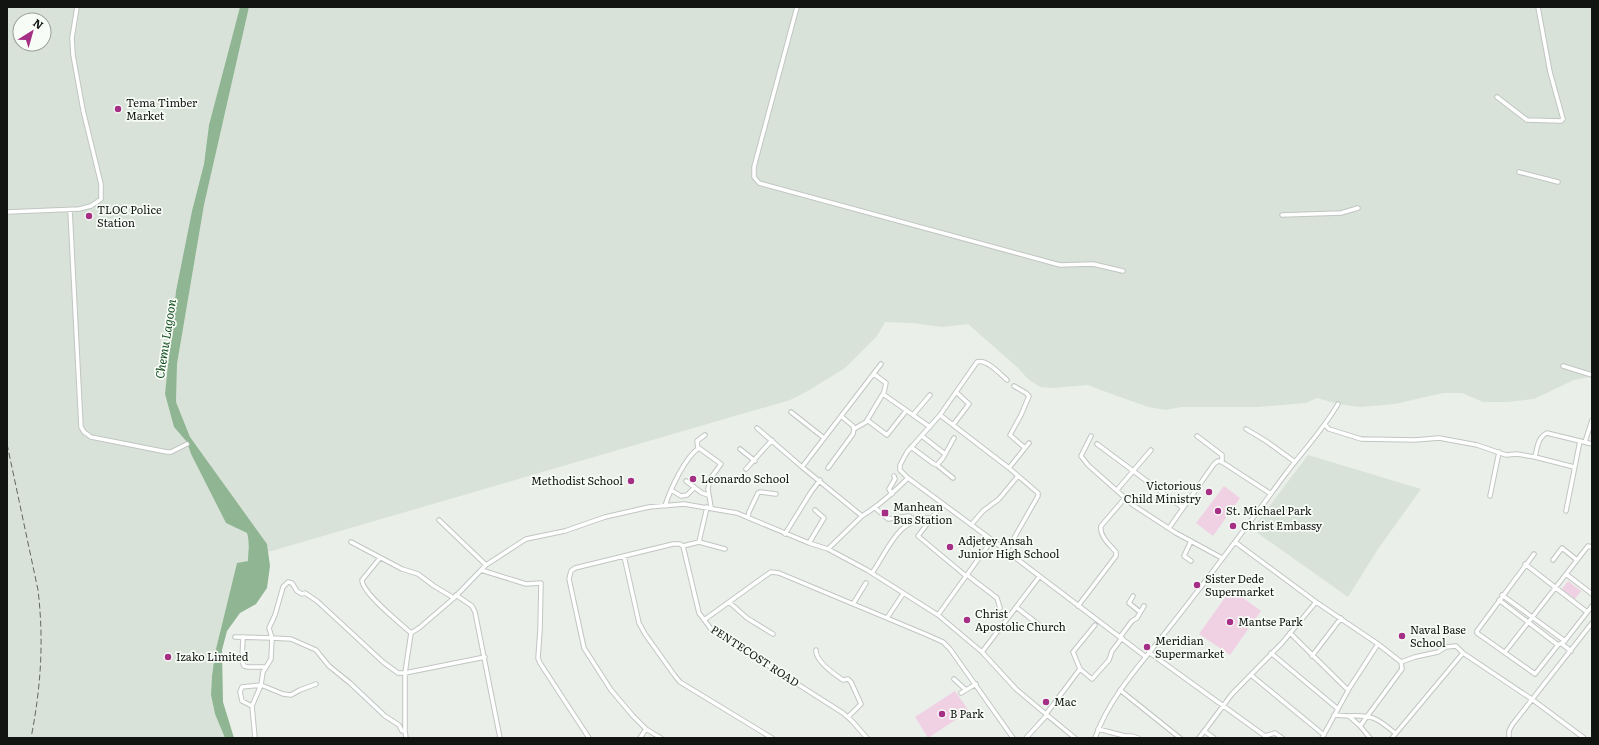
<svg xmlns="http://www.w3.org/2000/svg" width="1599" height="745" viewBox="0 0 1599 745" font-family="Literata,serif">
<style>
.built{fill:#d8e2d8;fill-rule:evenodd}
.green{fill:#f0d1e4}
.water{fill:#8fb592}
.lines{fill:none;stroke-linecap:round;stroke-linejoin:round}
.minor-casing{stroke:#c1c6c2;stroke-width:5.5}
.minor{stroke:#fff;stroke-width:3.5}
.rail{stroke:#646764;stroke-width:1;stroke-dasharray:6 3;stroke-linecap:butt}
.poi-dot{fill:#a62f86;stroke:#f7fcf7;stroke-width:1.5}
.labels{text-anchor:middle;stroke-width:3.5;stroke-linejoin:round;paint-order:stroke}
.poi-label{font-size:11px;fill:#121412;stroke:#f7fcf7;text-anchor:start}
.street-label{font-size:11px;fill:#121412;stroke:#f7fcf7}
.water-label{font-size:12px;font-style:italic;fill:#0f491b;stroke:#f7fcf7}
</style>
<rect width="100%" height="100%" fill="#eaefea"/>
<path class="built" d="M7,7H240L209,125L204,164L192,211L176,291L165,394L174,427L187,442L191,454L226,523L247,533L250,541L248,547V561L237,563L215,653L212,675L211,695L215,714L225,738H7ZM20,20H44V44H20Z
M249,7H1592V378L1589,377L1574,380L1534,399L1507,402H1483L1462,393H1443L1395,404L1360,407L1338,404L1317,398L1306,403L1258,407H1181L1166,410L1148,407L1087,385L1054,388L1040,387L1028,379L1017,367L968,324L942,327L912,323L885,322L877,336L845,368L806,392L790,400L268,552L267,544L190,437L176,402L177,364L204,205Z
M1308,455L1421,489L1378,549L1348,597L1252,529Z"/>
<path class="green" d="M1224,486L1240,498L1213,536L1196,523Z
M1568,581L1581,591L1575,599L1562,589Z
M1231,589L1261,611L1230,655L1199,634Z
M955,691L969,711L928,738L915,717Z"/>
<path class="water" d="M240,7H249L204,205L177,364L176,402L190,437L267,544L270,566L267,588L256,604L240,613L227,631L222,650L223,702L234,738H225L215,714L211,695L212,676L215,653L237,563L248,561C248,551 250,542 247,533L226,523L191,454L187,442L174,427L165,394L171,335L176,291L192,211L204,164L209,125Z"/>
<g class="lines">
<defs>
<path id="minor" d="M797,7L754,167V177L759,183L1060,265L1093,264L1123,271
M1497,97L1527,120L1561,121L1563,119L1550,72L1538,7
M1519,172L1558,182
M70,210L81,427L84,432L91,437L167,452H171L187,444
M7,212L79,209L91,206L101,199V184L83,110L73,55L72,38L77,7
M1282,215L1341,213L1358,208
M1563,366L1592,375
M1014,386L1026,393L1029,396L1021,415L1010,435L1025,448
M883,394L930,427
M791,412L824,438
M913,415L930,395
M940,415L1009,468L1038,493V496L1006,552
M867,420L887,435L906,411
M953,425L969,404L956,392
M1325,425L1329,429L1361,439L1415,440L1439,438L1477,445L1506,455L1517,454L1535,457L1574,467
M757,428L802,467
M854,429L866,422L884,392L886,383L874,374
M1246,429L1266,441L1295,462
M922,436L945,454
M1091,436L1081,456L1088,465L1133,505L1176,533L1222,558
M1197,436L1222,455V462
M1585,442L1592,420
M1097,444L1183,508
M911,447L934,464L937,465L943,458L954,438
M698,449L697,441L705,435
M740,449L755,461
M1535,457C1537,448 1538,437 1547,433L1592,444
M937,465L953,478
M828,468L853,434L854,429L853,426L841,416
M1009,468L1029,443
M746,469L772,440
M686,481L702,493L708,495
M671,490L681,496L687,495L694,488
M1117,490L1151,450
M892,494L889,489L895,479L894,476
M1490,496L1499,452
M665,506C670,490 685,457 699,448L721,464L710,479L708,489L711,507
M875,508L888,519L909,516L917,521L923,518H932
M938,510L918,536L966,576
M1566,511L1580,441
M862,516C880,505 894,492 908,478
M748,517L749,512L758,493L760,492L776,494
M439,520L486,565
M971,525L983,511L999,499L1018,476
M1169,528L1214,464L1218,461L1222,462L1271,494
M785,534L811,492L820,480
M992,540L908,478L900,470V465L907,452L940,415L977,362C987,359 1000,374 1007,380
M351,542L402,569L418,574L434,586L454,598
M699,542L707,507
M1235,542L1316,602L1378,644L1401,662L1402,669L1360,726
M809,543L824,518L815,510
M683,546L699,613L711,629L843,713L852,721L867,738
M828,549L862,516L802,467L881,364
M1534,554L1477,631V633L1535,674L1558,645L1565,641
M624,556L639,623L645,634L675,676L680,682L772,738
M380,558L362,580C362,593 400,623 411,633
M1553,560L1562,548L1577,560
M1191,561L1184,556L1191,541
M1525,564L1587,612
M481,570L526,584L541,583L540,630L538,658L540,663L589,738
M872,573C882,559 889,542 901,530C905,526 910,524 914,520
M1566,574L1592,594
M967,575L997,598L1000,608
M456,595L472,606L475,612L500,738
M1502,595L1565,641
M1133,596L1129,603L1140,612
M1499,600L1558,645
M729,602L747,618L773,634
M853,604L866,583
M1078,606L1116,556V552C1110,545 1099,536 1101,526L1125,498
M1016,607L1043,628
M938,615L992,540L1146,657
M887,618L903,594
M704,620L765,576L771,572L779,573L925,634L943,642L950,649L1013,738
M1290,633L1348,690
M235,637L272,638L269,628L275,615L283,587L288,582L292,583L297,591L302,594L305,593L317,601L383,662L398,673H405L485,657
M243,637L242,661L244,666L248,667H266
M1120,637L1132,621L1137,618L1144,606
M1564,642L1592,606
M1562,644L1571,651
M816,650C815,661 834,674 843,680L848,679L851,682L861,704L848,717
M982,652L1039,577
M1505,652L1588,546L1592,547
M1150,653L1265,736L1275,733L1282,738
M1271,653L1338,709
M1312,656L1341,618
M1401,662L1415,657L1438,652L1446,647L1456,646L1463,653
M1080,669L1073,652L1095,625
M1251,675L1324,735
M954,679L966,690
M1120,690L1180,738
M961,693L976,684
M252,706L242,701L240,692L242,687L261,685L283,694L291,695L300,690L316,684
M1046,714L1080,669L1092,679L1109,660L1112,651L1122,638
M1047,715L1075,738
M1334,715L1349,716L1360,726L1370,738
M1349,716C1373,715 1377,718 1395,733
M1098,729L1125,736H1132L1138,738
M1204,731L1214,738
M255,738L252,706L261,685L263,672L271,659L272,638L291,639L316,650L329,666L350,683L385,716L399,725L402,731H405
M406,738L405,731V673L411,633L419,628L454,598L486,565L526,539L565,531L605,517L649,507L684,504L737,513L809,543L828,549L867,570L938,615L982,652L1016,689L1047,715L1026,738
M640,738L646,729
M661,738L646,729L633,716L611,690L584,648L569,579L571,571L575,568L673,544H680L683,546L699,542L725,549
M1095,738C1109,698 1139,666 1165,633C1206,581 1245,529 1284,476C1302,452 1323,430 1338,404
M1199,738L1232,694L1282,643L1316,602
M1322,738L1350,687L1378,644
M1392,738L1463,653L1533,700L1584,738
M1509,738V731L1512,725L1592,623"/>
</defs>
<use href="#minor" class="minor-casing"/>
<use href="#minor" class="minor"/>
<path class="rail" d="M7,444L38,590C44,641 41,687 31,738"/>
</g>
<g class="poi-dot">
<circle cx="118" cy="109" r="4"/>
<circle cx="89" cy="216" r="4"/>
<circle cx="693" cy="479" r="4"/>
<circle cx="631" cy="481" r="4"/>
<circle cx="1209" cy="492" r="4"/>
<circle cx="1218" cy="511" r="4"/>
<rect x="881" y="509" width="8" height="8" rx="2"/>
<circle cx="1233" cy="526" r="4"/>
<circle cx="950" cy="547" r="4"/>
<circle cx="1197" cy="585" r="4"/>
<circle cx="967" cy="620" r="4"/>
<circle cx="1230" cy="622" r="4"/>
<circle cx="1402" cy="636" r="4"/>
<circle cx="1147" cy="647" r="4"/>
<circle cx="168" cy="657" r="4"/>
<circle cx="1046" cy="702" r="4"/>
<circle cx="942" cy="714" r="4"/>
</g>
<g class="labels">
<g class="poi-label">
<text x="126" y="107">Tema Timber<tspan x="126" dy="13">Market</tspan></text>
<text x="97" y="214">TLOC Police<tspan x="97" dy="13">Station</tspan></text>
<text x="701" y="483">Leonardo School</text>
<text x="623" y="485" text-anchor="end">Methodist School</text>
<text x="1201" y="490" text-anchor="end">Victorious<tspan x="1201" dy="13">Child Ministry</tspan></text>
<text x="893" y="511">Manhean<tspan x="893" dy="13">Bus Station</tspan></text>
<text x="1226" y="515">St. Michael Park</text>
<text x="1241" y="530">Christ Embassy</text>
<text x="958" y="545">Adjetey Ansah<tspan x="958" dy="13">Junior High School</tspan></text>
<text x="1205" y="583">Sister Dede<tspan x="1205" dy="13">Supermarket</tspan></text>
<text x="975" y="618">Christ<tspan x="975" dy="13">Apostolic Church</tspan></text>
<text x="1238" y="626">Mantse Park</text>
<text x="1410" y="634">Naval Base<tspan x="1410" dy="13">School</tspan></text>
<text x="1155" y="645">Meridian<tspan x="1155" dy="13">Supermarket</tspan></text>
<text x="176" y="661">Izako Limited</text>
<text x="1054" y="706">Mac</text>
<text x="950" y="718">B Park</text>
</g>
<g class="street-label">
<text transform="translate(755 656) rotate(33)" y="4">PENTECOST ROAD</text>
</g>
<g class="water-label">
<text transform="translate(166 339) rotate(-81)" y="4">Chemu Lagoon</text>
</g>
</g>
<rect width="1599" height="745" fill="none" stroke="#121412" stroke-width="16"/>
<g transform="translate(32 32) rotate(37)"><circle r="19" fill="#f7fcf7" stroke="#9b9f9b"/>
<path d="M0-3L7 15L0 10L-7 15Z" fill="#a62f86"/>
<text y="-6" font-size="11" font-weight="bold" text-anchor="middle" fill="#121412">N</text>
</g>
</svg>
